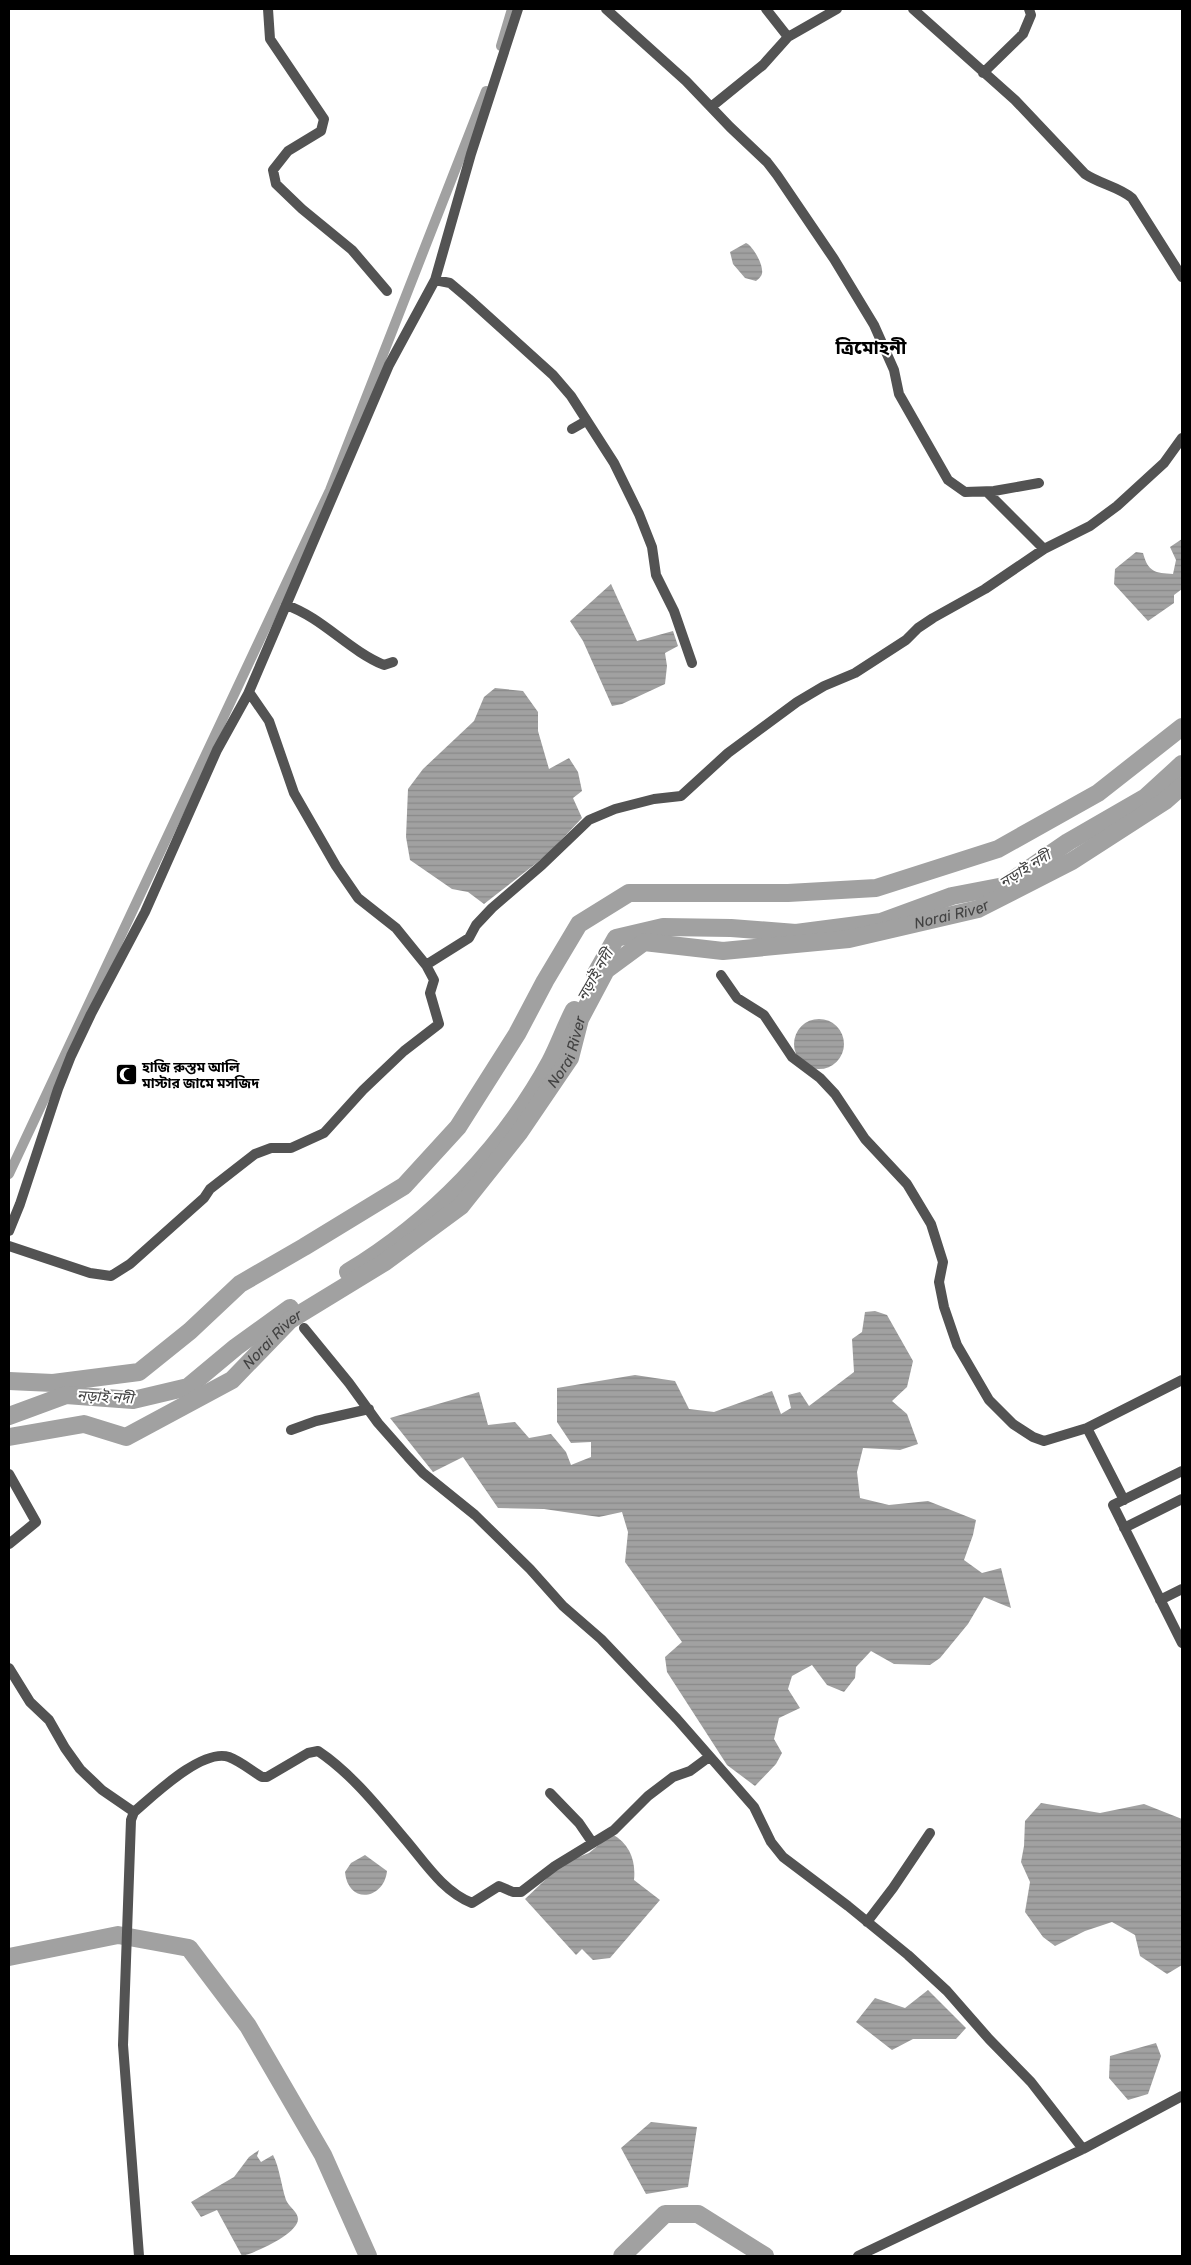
<svg xmlns="http://www.w3.org/2000/svg" width="1191" height="2265" viewBox="0 0 1191 2265" font-family="Rubik,'Noto Sans Bengali',sans-serif">
<style>
.water{fill:url(#water-rules)}
.lines{fill:none;stroke-linecap:round;stroke-linejoin:round}
.canal{stroke:#a1a1a1;stroke-width:10}
.river{stroke:#a1a1a1;stroke-width:18}
.minor{stroke:#535353;stroke-width:10}
.labels{text-anchor:middle;stroke-width:4;stroke-linejoin:round;paint-order:stroke}
.poi-label{font-size:14px;font-weight:bold;fill:#000;stroke:#fff;text-anchor:start}
.water-label{font-size:15px;font-style:italic;fill:#424242;stroke:#fff}
.district-label{font-size:19px;font-weight:bold;fill:#000;stroke:#fff}
</style>
<defs>
<pattern id="water-rules" width="6" height="5" patternUnits="userSpaceOnUse" patternTransform="scale(1.25)"><rect width="6" height="5" fill="#a1a1a1"/><path d="M0 2.5h6" fill="none" stroke="#898989"/></pattern>
</defs>
<rect width="100%" height="100%" fill="#fff"/>
<path class="water" d="M746,243C753,246 762,263 762,270C763,275 760,278 756,281L745,278L733,264L730,252Z
M1182,539V589L1174,595V603L1148,621L1114,584L1115,569L1136,552L1143,553C1148,572 1155,573 1173,574L1176,560L1170,547Z
M611,584L637,641L673,631L678,646L665,653L667,666L665,684L622,704L612,706L583,641L570,621Z
M495,688L523,691L538,712V731L549,769L569,758L578,772L582,791L573,798L582,818L548,854L484,904L468,892L452,889L410,860L406,837L408,789L423,769L474,721L484,697Z
M794 1044a25 25 0 1 1 50 0a25 25 0 1 1-50 0Z
M875,1311L887,1315L913,1361L907,1387L892,1401L907,1414L918,1444L900,1450L863,1448L857,1472L860,1498L889,1505L928,1501L976,1520L973,1535L964,1560L982,1573L1001,1568L1011,1608L984,1597L968,1624L940,1658L930,1665L894,1664L871,1651L856,1667L855,1678L844,1692L827,1685L812,1665L792,1676L788,1689L800,1708L779,1718L774,1739L782,1753L776,1764L755,1786L727,1765L667,1672L665,1657L682,1642L625,1562L628,1532L622,1512L599,1517L544,1509L498,1508L463,1457L433,1472L390,1418L479,1392L488,1425L515,1422L529,1438L551,1434L566,1452L571,1465L591,1457V1442L571,1443L557,1422V1388L635,1375L675,1381L689,1409L714,1412L772,1391L781,1414L791,1408L788,1395L800,1392L809,1406L854,1372L852,1339L862,1332L865,1312Z
M1041,1803L1100,1813L1144,1804L1182,1819V1965L1167,1974L1140,1956L1135,1935L1112,1922L1085,1931L1055,1946L1043,1937L1025,1912L1030,1882L1021,1862L1024,1846L1025,1821Z
M612,1834C630,1844 636,1861 634,1880L660,1900L610,1958L593,1960L582,1949L576,1955L525,1899L563,1863L589,1853Z
M365,1855L387,1871C384,1900 348,1905 345,1872L351,1863Z
M928,1990L966,2028L956,2039H913L892,2050L856,2022L875,1998L905,2008Z
M1156,2043L1161,2056L1148,2094L1128,2100L1109,2078L1110,2056Z
M651,2122L697,2127L688,2187L646,2194L621,2148Z
M259,2150L257,2156L261,2162L273,2155C280,2169 281,2185 286,2200C289,2207 298,2212 298,2219C298,2234 255,2253 242,2256L217,2210L201,2217L191,2202L234,2177L249,2157Z"/>
<g class="lines">
<path class="canal" d="M501,46L512,9
M9,1174L330,490L486,91"/>
<g class="river">
<path d="M595,975L616,938L663,927L731,928L796,933L881,922L952,896L1004,886L1068,842L1146,797L1182,764"/>
<path d="M348,1272C432,1221 503,1148 550,1062C559,1045 565,1027 574,1010"/>
<path d="M9,1381L53,1383L139,1372L190,1331L240,1284L304,1247L404,1186L458,1127L517,1034L545,981L579,924L629,893H788L876,888L998,849L1098,793L1182,727"/>
<path d="M9,1416L66,1395L133,1400L188,1387L236,1347L290,1308"/>
<path id="s1" d="M9,1437L84,1424L126,1437L232,1380L290,1320L385,1262L461,1206L519,1133L570,1058L580,1019L606,970L644,942L723,951L849,939L978,909L1072,861L1165,801L1182,786"/>
<path d="M9,1957L118,1935L189,1948L248,2026L323,2155L368,2256"/>
<path d="M622,2256L665,2214H698L765,2256"/>
</g>
<path class="minor" d="M268,9L270,39L324,119L321,131L288,151L273,170L276,184L302,209L352,250L387,291
M606,9L686,81L730,127L767,162L777,175L834,259L874,325L894,370L899,394L948,480L965,492L994,491L1039,483
M766,9L788,37
M913,9L1015,100L1085,174C1100,184 1119,187 1132,198L1182,277
M983,73L1023,34L1031,15L1029,9
M711,107L763,65L788,37L837,9
M435,280L450,283L469,299L553,375L571,396L614,463L639,514L652,547L656,575L674,611L692,663
M572,429L586,421
M987,492L1044,549
M286,605C323,618 348,650 384,665L393,662
M249,692L269,721L294,793L336,866L358,898L396,928L426,965
M721,975L737,998L764,1015L792,1057L820,1078L835,1094L865,1139L907,1184L931,1224L943,1262L939,1282L944,1307L957,1345L989,1400L1013,1424L1033,1437L1044,1441L1087,1428L1182,1380
M9,1231L20,1204L58,1089L71,1056L91,1014L145,912L217,750L248,694L389,365L435,280L471,154L518,9
M9,1246L90,1273L111,1276L130,1264L204,1198L210,1189L255,1154L271,1148H291L324,1133L363,1090L404,1051L439,1024L430,993L434,980L426,965L469,938L476,925L492,908L542,865L589,820L615,809L654,799L681,796L728,753L797,702L824,686L855,673L906,640L918,628L933,618L985,589L1044,549L1090,526L1117,506L1164,463L1182,438
M304,1328L349,1383L378,1423L408,1457L423,1473L475,1515L530,1569L563,1606L601,1639L677,1719L754,1807L771,1842L783,1857L848,1906L908,1955L947,1991L989,2039L1031,2082L1083,2149
M1087,1428L1124,1500
M291,1430L316,1421L369,1409
M1182,1471L1113,1505L1182,1643
M9,1474L36,1522L9,1544
M1124,1528L1182,1499
M1160,1600L1182,1589
M9,1668L30,1702L49,1720L65,1748L80,1769L102,1790L134,1812L131,1820L123,2045L139,2256
M550,1793L579,1823L592,1842
M134,1812C153,1796 202,1748 229,1757C240,1761 252,1771 262,1777H267L308,1753L318,1751C351,1773 378,1807 404,1838C424,1861 442,1891 472,1903L499,1886L513,1892H521L555,1866L614,1830L648,1796L673,1777L690,1771L709,1757
M867,1922L893,1888L930,1833
M858,2256L1083,2149L1182,2096"/>
</g>
<defs>
<symbol id="mosque-square" viewBox="-11 -11 22 22"><rect x="-9" y="-9" width="18" height="18" rx="4" fill="#000" stroke="#fff"/><path d="M3.5-4.9A6 6 0 1 0 3.5 4.9A5 5 0 1 1 3.5-4.9Z" fill="#fff"/></symbol>
</defs>
<g fill-rule="evenodd">
<use href="#mosque-square" x="114" y="1062" width="25" height="25"/>
</g>
<g class="labels">
<g class="poi-label">
<text x="142" y="1072">হাজি রুস্তম আলি<tspan x="142" dy="16">মাস্টার জামে মসজিদ</tspan></text>
</g>
<g class="water-label">
<text transform="translate(1025 869) rotate(-32)" y="5">নড়াই নদী</text>
<text dy="5" stroke="none"><textPath href="#s1" startOffset="1168">Norai River</textPath></text>
<text transform="translate(595 975) rotate(-60)" y="5">নড়াই নদী</text>
<text dy="5" stroke="none"><textPath href="#s1" startOffset="718">Norai River</textPath></text>
<text dy="5" stroke="none"><textPath href="#s1" startOffset="298">Norai River</textPath></text>
<text transform="translate(105 1397) rotate(3)" y="5">নড়াই নদী</text>
</g>
<g class="district-label">
<text x="871" y="354">ত্রিমোহনী</text>
</g>
</g>
<rect width="1191" height="2265" fill="none" stroke="#000000" stroke-width="20"/>
</svg>
